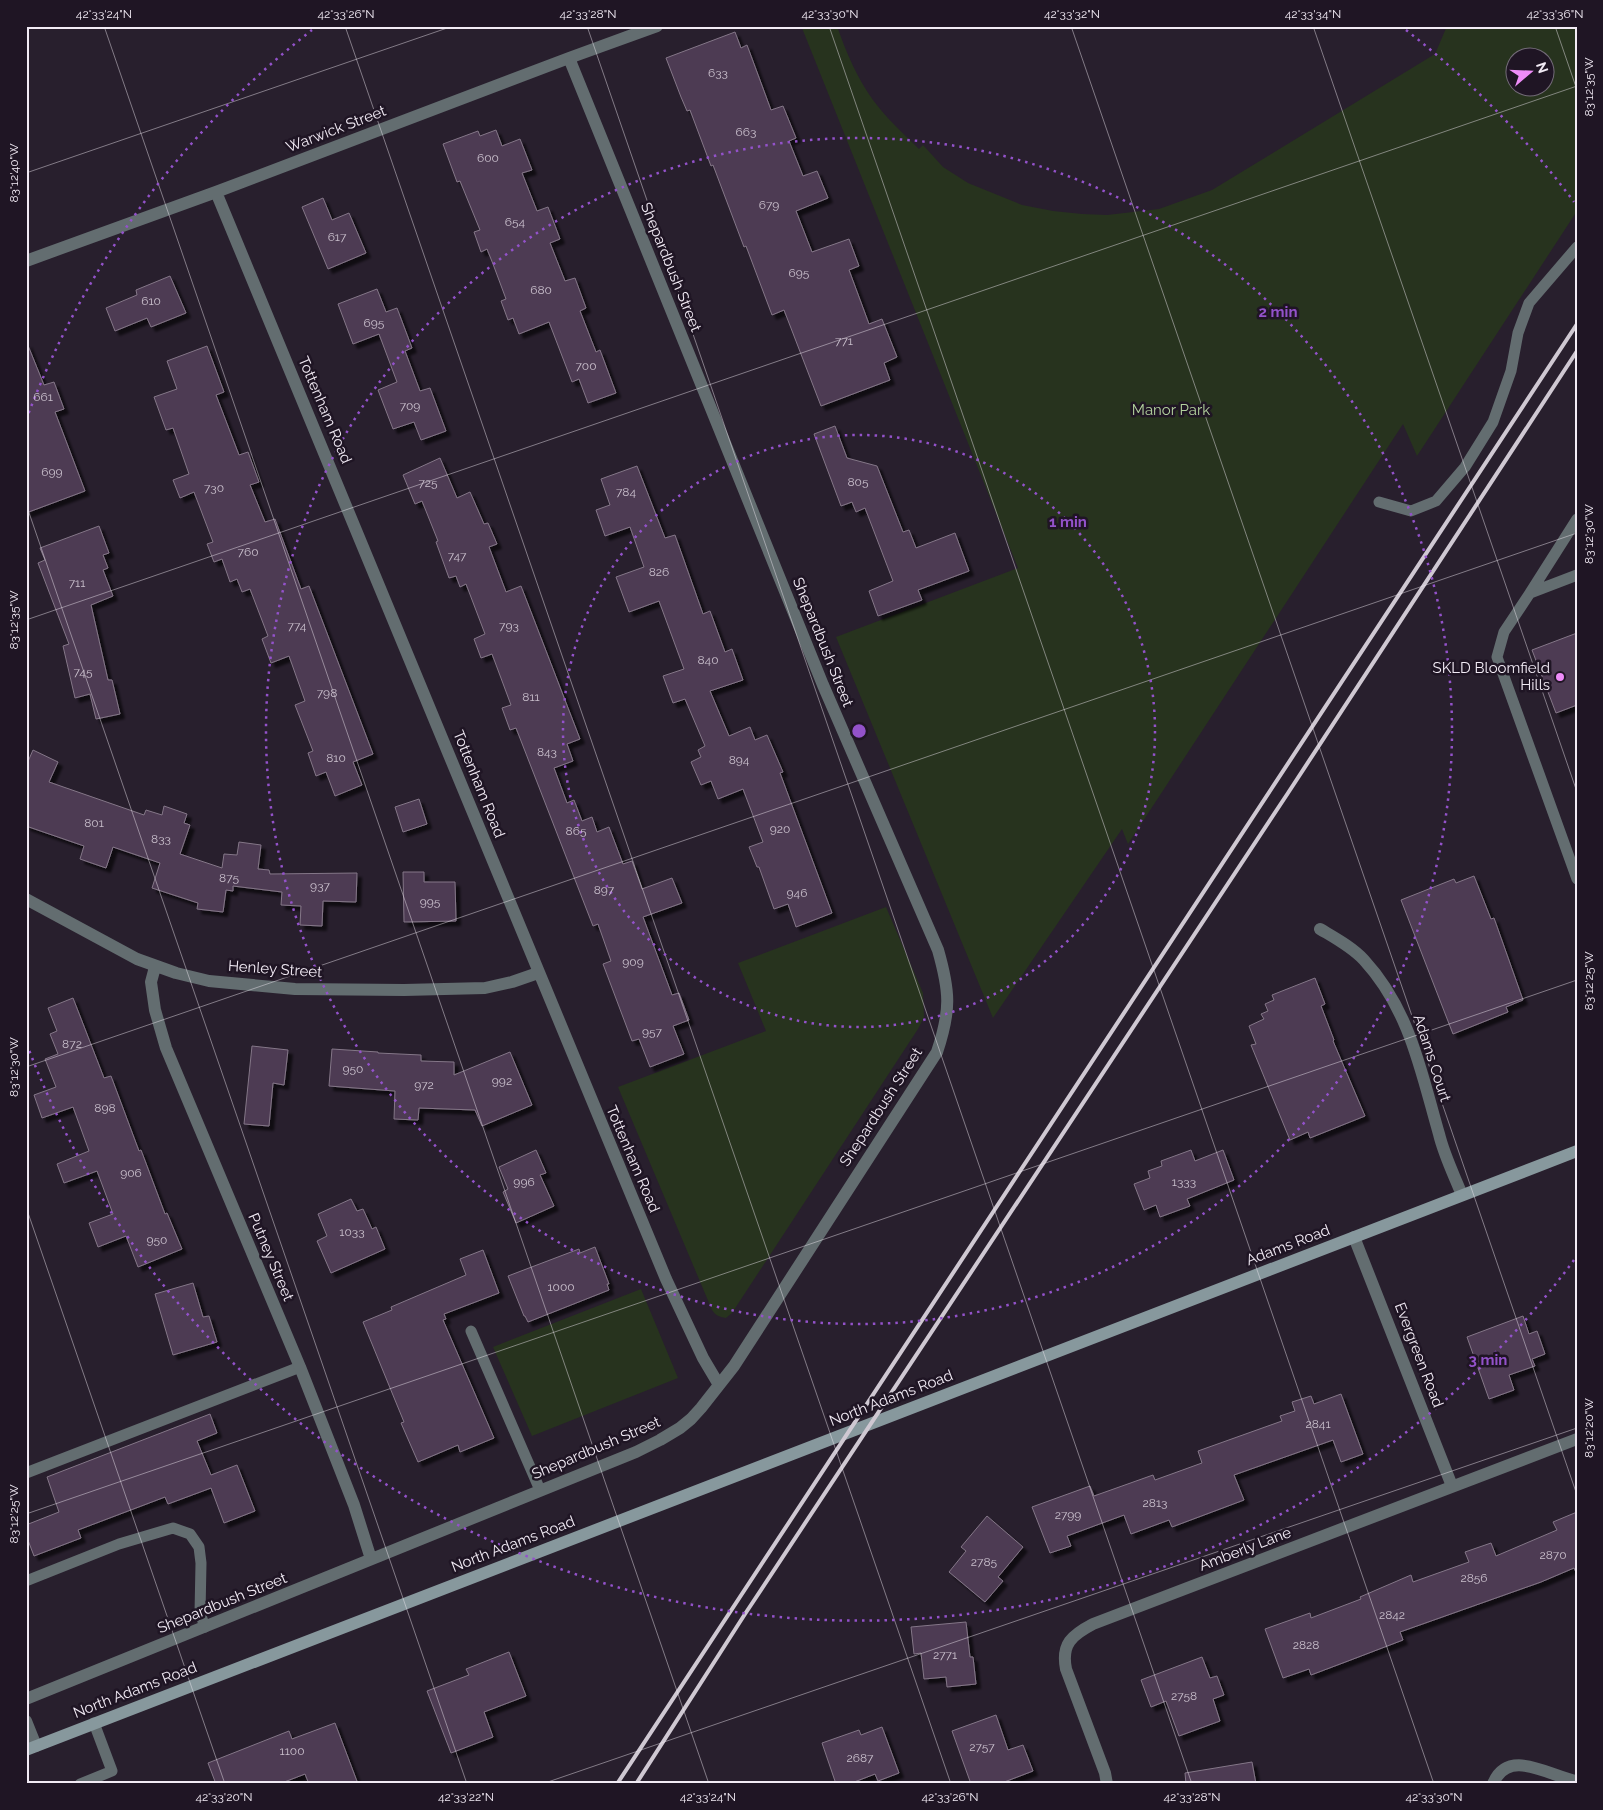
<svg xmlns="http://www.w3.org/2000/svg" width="1603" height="1810" viewBox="0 0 1603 1810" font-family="Raleway,sans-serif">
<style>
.green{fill:#27331e;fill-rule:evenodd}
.building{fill:#4d3a52;stroke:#847788;filter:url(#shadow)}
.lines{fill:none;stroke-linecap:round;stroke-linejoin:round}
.lane{stroke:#636d70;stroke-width:11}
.street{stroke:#636d70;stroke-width:12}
.secondary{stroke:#87989d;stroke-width:12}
.rail{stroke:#cfc8d2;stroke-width:4}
.ticks{fill:none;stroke:#f2ebf5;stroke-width:1;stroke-opacity:0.45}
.ring{fill:none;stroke:#9352ca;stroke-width:2.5;stroke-dasharray:2.5 5}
.poi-dot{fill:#ee8cf8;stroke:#1f1524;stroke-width:2}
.labels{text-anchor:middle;stroke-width:5;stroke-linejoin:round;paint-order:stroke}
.number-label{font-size:12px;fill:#c9bfcc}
.street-label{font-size:15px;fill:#f2ebf5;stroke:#1f1524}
.park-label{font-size:15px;fill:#b3d29e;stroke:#1f1524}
.poi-label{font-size:15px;fill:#f2ebf5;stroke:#1f1524;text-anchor:end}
.centre{fill:#9352ca;stroke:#1f1524;stroke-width:2.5}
.ring-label{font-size:15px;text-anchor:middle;font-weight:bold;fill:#9352ca;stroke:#1f1524;stroke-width:5;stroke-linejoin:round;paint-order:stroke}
.neatline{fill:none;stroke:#f2ebf5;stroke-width:2}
.ticks-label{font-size:12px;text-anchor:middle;fill:#f2ebf5}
</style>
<defs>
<filter id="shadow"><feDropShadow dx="4.5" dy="4.5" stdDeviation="1" flood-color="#0009"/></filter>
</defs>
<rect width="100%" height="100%" fill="#281f2d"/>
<path class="green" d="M805,26H837C846,52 857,78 873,100C886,118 903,133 919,149L923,145L943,167L968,183L1022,205L1053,211L1082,214L1107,215L1159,209L1212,190L1435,54L1447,26H1577V211L1417,456L1403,424L1128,844L1122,829L993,1018L836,637L1018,568L802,28ZM1516,58H1546V88H1516Z
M886,907L923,993L924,1017L918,1029L732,1313L726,1318C720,1317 716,1316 712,1310L618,1087L766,1031L738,963Z
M641,1289L678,1378L532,1436L493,1347Z"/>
<path class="building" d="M735,32L741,48L747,45L771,110L783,106L796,138L789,141L803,176L817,171L828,198L796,211L812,252L849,239L859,266L849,270L869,324L882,319L897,357L884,363L890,380L821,406L784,310L772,315L746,246L744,247L713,165L711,166L690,110L687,111L681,97L666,58Z
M496,130L502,146L520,139L532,170L522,173L537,211L548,207L560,239L550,243L565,281L575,278L586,308L580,311L596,352L600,350L616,393L588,403L579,379L572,382L549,322L519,334L513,318L508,320L501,301L506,299L493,264L487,249L481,252L474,232L480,230L460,181L457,182L443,144L478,131L480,136Z
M323,198L332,220L349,213L366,253L328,269L302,207Z
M170,276L186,313L151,327L147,318L115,331L106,308L137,295L136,290Z
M377,289L386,312L397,308L412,348L405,351L420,391L430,388L446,431L421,440L414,422L393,429L378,390L397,382L379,334L353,344L338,304Z
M27,343L44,385L54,382L64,409L55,412L85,491L26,513Z
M207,346L224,392L216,395L239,455L248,452L259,482L250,485L265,522L275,519L301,589L309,586L373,754L353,762L362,785L335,796L326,772L316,776L308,753L313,751L295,705L305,701L289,656L271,663L262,639L268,636L250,589L242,592L237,579L230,582L222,559L214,562L207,544L213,542L194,492L180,498L173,480L189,474L173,428L166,430L154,397L177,389L167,361Z
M835,426L847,458L877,466L903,532L909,530L916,548L955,533L969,571L918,590L922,600L878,616L869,591L893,581L865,508L856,512L852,502L841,506L814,434Z
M440,458L457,498L470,492L484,524L488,523L497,544L489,547L506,592L521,586L580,739L567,744L573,761L554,768L567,803L574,800L582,821L592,817L597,832L609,827L623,864L632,861L642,889L672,878L682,903L643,917L672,995L679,993L689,1020L673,1026L684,1054L650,1067L639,1039L632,1041L603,964L611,961L598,924L593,926L516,728L510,730L502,708L511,705L492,654L481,658L474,639L485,634L466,584L460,587L456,576L449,578L436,542L438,541L422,501L415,504L403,475Z
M637,466L665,538L675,535L703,614L710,611L725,652L732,649L743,680L710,691L729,736L750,727L755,740L767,735L783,772L780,773L832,913L796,927L788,904L774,909L759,867H757L749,847L763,842L743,789L718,799L711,781L701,785L691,762L701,757L698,750L705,746L685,699L673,703L663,676L684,669L659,601L629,612L616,577L644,567L630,527L605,536L596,510L610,505L601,479Z
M99,526L109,553L103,555L108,568L103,570L113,596L91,605L108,680H112L120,714L96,719L90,694L75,698L63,646L69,644L38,563L45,560L40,548Z
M1577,633V705L1556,713L1532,650Z
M33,750L58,762L49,782L144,815L146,810L162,815L164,806L187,814L184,823L190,825L180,854L222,868L224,854L237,855L239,842L261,845L258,869L269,870L270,874L357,873L356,902L323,901L322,926L300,925L301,906L281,905L282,892L233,886V891L226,890L223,912L197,909L198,903L152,888L160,863L113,847L106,868L80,859L84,846L26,826V766Z
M419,799L427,824L403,832L395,807Z
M403,872H424V882H455L456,921L404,922Z
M1474,876L1491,919L1494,918L1523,1000L1506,1007L1508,1012L1453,1034L1401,900L1454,879L1456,883Z
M1315,978L1325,1004L1321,1006L1334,1040L1333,1041L1365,1116L1310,1138L1308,1132L1290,1140L1251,1045L1256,1044L1249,1026L1264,1019L1261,1014L1268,1011L1265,1004L1274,1000L1272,995Z
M73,998L104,1078L111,1076L139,1151L141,1150L165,1214L167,1213L182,1249L138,1267L126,1236L98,1247L89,1223L113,1214L97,1171L64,1183L57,1164L89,1151L73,1107L42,1118L34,1095L56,1087L45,1059L58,1054L50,1034L57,1031L48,1008Z
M252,1046L288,1050L284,1085L273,1083L269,1126L244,1124Z
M332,1049L378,1052V1053L421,1055V1061L454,1062V1075L510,1052L532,1105L482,1126L475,1110L419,1108L418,1120L394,1119L395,1091L329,1086Z
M536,1150L546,1173L540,1175L554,1206L516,1223L503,1192L508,1189L499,1167Z
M1191,1150L1195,1161L1223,1150L1234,1180L1187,1199L1190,1206L1160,1217L1156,1205L1144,1210L1134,1184L1150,1178L1148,1171L1162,1166L1161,1161Z
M351,1199L357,1211L363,1209L372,1229L376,1227L385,1249L331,1273L317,1241L327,1236L318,1214Z
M595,1247L609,1284H607L609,1290L528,1322L525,1316H524L508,1276L579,1249L580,1253Z
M483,1250L499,1293L444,1314L446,1319L443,1320L494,1438L460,1452L458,1445L418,1462L401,1423L404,1422L363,1322L392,1310L391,1307L466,1275L460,1259Z
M193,1283L203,1317L209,1316L217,1342L173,1355L155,1294Z
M1523,1316L1529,1334L1537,1331L1545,1354L1532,1359L1535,1366L1509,1375L1514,1390L1489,1399L1467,1337Z
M1341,1394L1363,1454L1341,1462L1333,1440L1234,1475L1244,1500L1172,1527L1169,1520L1131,1534L1124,1515L1067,1536L1071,1546L1050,1553L1032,1507L1090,1486L1094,1496L1153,1475L1155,1480L1202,1463L1198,1451L1282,1421L1280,1416L1295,1411L1292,1402L1311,1396L1314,1404Z
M210,1414L217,1433L197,1441L211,1475L237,1465L255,1511L224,1523L211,1488L168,1504L165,1497L78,1530L81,1538L34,1556L26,1535V1525L59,1512L47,1477Z
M1577,1512V1574L1574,1568L1541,1582L1400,1632L1403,1640L1348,1661L1311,1675L1309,1669L1283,1678L1265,1629L1310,1613L1311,1618L1361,1599L1360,1597L1411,1575L1413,1582L1469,1562L1465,1552L1491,1543L1496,1556L1557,1530L1553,1522Z
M987,1516L1023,1547L998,1577L1003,1581L985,1602L949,1572L966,1551L961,1547Z
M966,1622L970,1657H973L976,1684L947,1687L946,1677L924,1679L921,1653L914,1654L911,1627Z
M509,1652L526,1696L484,1712L493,1737L451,1753L427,1691L469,1675L466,1669Z
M1202,1657L1210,1678L1217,1676L1224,1695L1213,1699L1220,1721L1179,1736L1166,1701L1151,1707L1141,1680Z
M996,1715L1008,1750L1023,1745L1033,1771L999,1784H971L952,1731Z
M335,1723L358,1784H309L305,1774L279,1784H216L208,1763L289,1731L292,1739Z
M882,1727L899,1773L878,1781L875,1774L849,1784H836L822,1743L859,1730L861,1735Z
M1252,1762L1256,1784H1186L1185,1773Z"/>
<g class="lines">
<path class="lane" d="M1379,502L1411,511L1436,501L1465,467L1493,422L1511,371L1518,333L1529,303L1577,247
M1577,575L1530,593L1504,632L1497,657L1577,879
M1530,593L1577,519
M471,1331L540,1490
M26,1473L300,1367
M26,1581L119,1544L173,1528L190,1534L199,1547L201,1563L200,1613L205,1627
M80,1784L112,1771L94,1723"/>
<path class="street" d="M216,192L666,1279L703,1358L719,1385
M26,261L216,192L569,58L657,26
M26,899L137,959L176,973L209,981L295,989L404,990L485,988L512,982L538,973
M1320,929C1335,938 1352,947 1364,960C1410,1010 1421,1072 1439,1134C1444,1155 1454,1175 1462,1195
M155,967L151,982L155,1010L166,1048L300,1367L354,1505L371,1559
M1354,1237L1452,1486
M26,1699L636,1452L660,1440L680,1428L691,1419L701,1408L734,1366L937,1052C951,1010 950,992 938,950L823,685L569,58
M26,1721L36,1746
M1107,1784L1105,1773L1066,1669C1061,1644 1072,1635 1093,1624L1577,1439
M1493,1784C1508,1746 1551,1777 1577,1781"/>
<path class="secondary" d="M26,1750L1577,1151"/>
<path class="rail" d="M617,1784L1577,324
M636,1784L745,1614L1288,793L1577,351"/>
</g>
<path class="ticks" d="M104,26L709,1784M345,26L951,1784M587,26L1192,1784M829,26L1434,1784M1071,26L1577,1495M1313,26L1577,792M1555,26L1577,90M26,173L453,26M26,504L467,1784M26,620L1577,86M26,1067L1577,533M26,1207L225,1784M26,1514L1577,980M542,1784L1577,1428"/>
<g class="ring">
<circle cx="859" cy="731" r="296"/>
<circle cx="859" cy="731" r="593"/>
<path d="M1574 1260A889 889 0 0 1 26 1042M26 420A889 889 0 0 1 312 30M1406 30A889 889 0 0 1 1574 202"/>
</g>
<circle class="poi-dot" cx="1560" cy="677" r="5"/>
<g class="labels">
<g class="number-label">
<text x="718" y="77">633</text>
<text x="746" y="136">663</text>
<text x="488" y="162">600</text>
<text x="769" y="209">679</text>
<text x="515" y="226">654</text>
<text x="337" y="241">617</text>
<text x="799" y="277">695</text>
<text x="541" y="294">680</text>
<text x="151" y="305">610</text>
<text x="374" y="327">695</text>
<text x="844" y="345">771</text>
<text x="586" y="370">700</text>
<text x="43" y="401">661</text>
<text x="410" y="410">709</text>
<text x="52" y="476">699</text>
<text x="858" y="486">805</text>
<text x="428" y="487">725</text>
<text x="214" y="492">730</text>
<text x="626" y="496">784</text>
<text x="248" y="556">760</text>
<text x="457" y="560">747</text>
<text x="659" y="576">826</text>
<text x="77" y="587">711</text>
<text x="297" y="630">774</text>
<text x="509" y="630">793</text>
<text x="708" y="664">840</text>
<text x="83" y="676">745</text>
<text x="327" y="697">798</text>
<text x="531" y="701">811</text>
<text x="547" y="756">843</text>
<text x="336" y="762">810</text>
<text x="739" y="764">894</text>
<text x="94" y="827">801</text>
<text x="780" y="833">920</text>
<text x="576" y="835">865</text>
<text x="161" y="843">833</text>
<text x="229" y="882">875</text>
<text x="320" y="890">937</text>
<text x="604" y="894">897</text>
<text x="797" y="897">946</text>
<text x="430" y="906">995</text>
<text x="633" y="966">909</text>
<text x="652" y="1036">957</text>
<text x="72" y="1048">872</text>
<text x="353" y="1073">950</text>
<text x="502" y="1085">992</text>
<text x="424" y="1089">972</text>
<text x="105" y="1112">898</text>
<text x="131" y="1177">906</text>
<text x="524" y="1186">996</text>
<text x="1184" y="1186">1333</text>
<text x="352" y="1236">1033</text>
<text x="157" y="1244">950</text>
<text x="561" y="1291">1000</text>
<text x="1318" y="1428">2841</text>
<text x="1155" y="1507">2813</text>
<text x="1068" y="1519">2799</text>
<text x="1553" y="1559">2870</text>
<text x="984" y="1566">2785</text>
<text x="1474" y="1582">2856</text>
<text x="1392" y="1619">2842</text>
<text x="1306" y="1649">2828</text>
<text x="945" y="1659">2771</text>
<text x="1184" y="1700">2758</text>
<text x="982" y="1751">2757</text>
<text x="292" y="1755">1100</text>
<text x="860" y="1762">2687</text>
</g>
<g class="street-label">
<text transform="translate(336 129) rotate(-21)" y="5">Warwick Street</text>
<text transform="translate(671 267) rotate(68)" y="5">Shepardbush Street</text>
<text transform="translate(325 410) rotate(67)" y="5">Tottenham Road</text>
<text transform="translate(823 642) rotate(68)" y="5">Shepardbush Street</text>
<text transform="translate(479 784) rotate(68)" y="5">Tottenham Road</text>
<text transform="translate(275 969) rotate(4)" y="5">Henley Street</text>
<text transform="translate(1432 1058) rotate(72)" y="5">Adams Court</text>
<text transform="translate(881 1107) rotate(-57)" y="5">Shepardbush Street</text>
<text transform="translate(633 1159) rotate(67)" y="5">Tottenham Road</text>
<text transform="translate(1288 1245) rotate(-21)" y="5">Adams Road</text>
<text transform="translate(271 1257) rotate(67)" y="5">Putney Street</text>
<text transform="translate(1419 1355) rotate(69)" y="5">Evergreen Road</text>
<text transform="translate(891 1398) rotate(-21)" y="5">North Adams Road</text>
<text transform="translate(596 1448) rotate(-23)" y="5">Shepardbush Street</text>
<text transform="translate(513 1544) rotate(-21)" y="5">North Adams Road</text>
<text transform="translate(1245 1549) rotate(-21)" y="5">Amberly Lane</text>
<text transform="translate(222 1603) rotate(-22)" y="5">Shepardbush Street</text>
<text transform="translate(135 1690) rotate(-21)" y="5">North Adams Road</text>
</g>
<g class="park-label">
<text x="1171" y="415">Manor Park</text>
</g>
<g class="poi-label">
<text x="1550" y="673">SKLD Bloomfield<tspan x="1550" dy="17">Hills</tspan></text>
</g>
</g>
<circle cx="859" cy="731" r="8" class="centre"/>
<g class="ring-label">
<text x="1278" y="317">2 min</text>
<text x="1068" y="527">1 min</text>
<text x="1488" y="1365">3 min</text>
</g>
<rect width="1603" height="1810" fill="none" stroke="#1f1524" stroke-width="55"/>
<g transform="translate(1530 72) rotate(71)"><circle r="24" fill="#1f1524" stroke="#736b78"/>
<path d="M0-4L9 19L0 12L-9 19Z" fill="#ee8cf8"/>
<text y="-8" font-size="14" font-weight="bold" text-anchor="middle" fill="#f2ebf5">N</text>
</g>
<rect x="28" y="28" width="1548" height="1754" class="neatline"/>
<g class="ticks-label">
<text x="104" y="18">42°33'24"N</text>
<text x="346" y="18">42°33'26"N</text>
<text x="588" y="18">42°33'28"N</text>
<text x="830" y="18">42°33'30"N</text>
<text x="1072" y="18">42°33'32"N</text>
<text x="1313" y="18">42°33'34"N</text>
<text x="1555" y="18">42°33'36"N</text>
<text transform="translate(1589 87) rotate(-90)" y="4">83°12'35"W</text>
<text transform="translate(14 173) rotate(-90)" y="4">83°12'40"W</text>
<text transform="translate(1589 534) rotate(-90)" y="4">83°12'30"W</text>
<text transform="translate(14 620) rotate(-90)" y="4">83°12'35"W</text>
<text transform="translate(1589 981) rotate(-90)" y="4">83°12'25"W</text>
<text transform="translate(14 1067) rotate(-90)" y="4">83°12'30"W</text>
<text transform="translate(1589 1428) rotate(-90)" y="4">83°12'20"W</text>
<text transform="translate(14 1514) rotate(-90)" y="4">83°12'25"W</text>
<text x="224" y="1801">42°33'20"N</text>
<text x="466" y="1801">42°33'22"N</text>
<text x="708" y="1801">42°33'24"N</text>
<text x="950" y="1801">42°33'26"N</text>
<text x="1192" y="1801">42°33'28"N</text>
<text x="1434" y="1801">42°33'30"N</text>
</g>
</svg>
